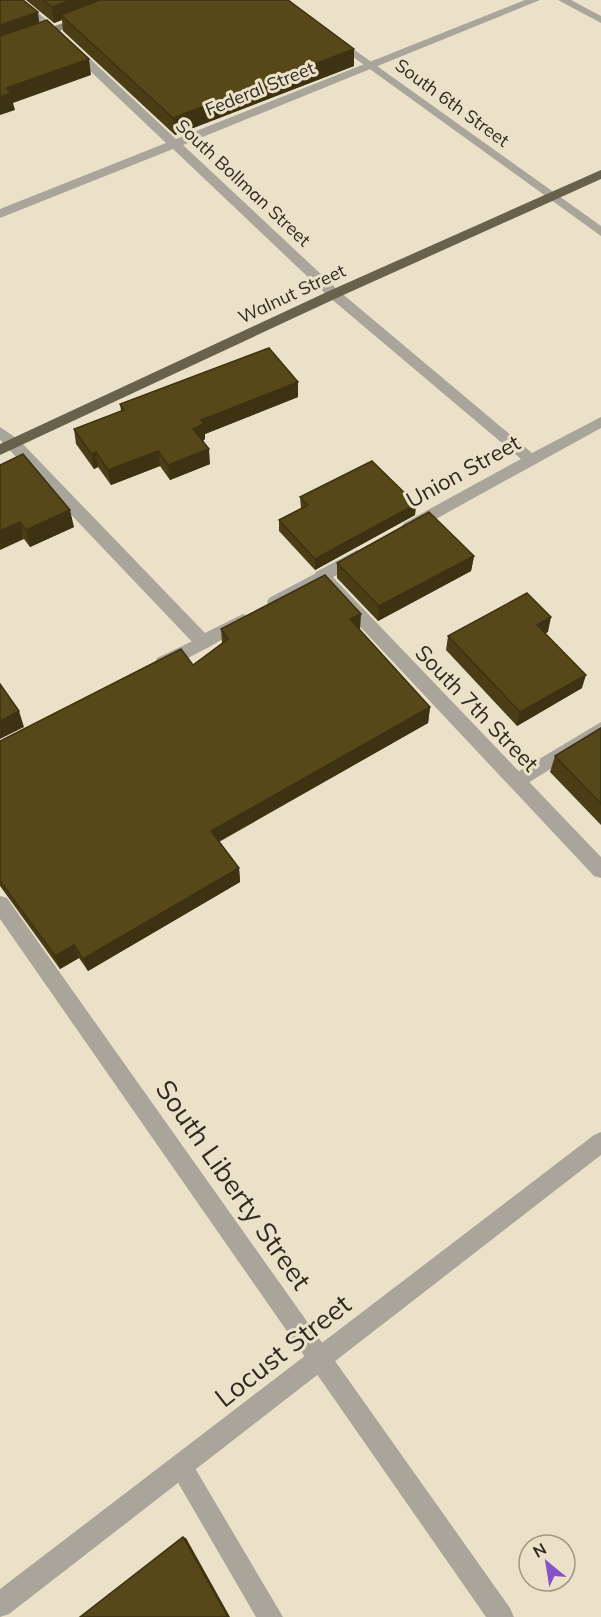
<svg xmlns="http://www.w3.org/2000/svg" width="601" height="1617" viewBox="0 0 601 1617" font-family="Mulish,sans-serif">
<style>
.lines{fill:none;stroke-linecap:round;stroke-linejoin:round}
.lane{fill:#a9a59b;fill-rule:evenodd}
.street{fill:#a9a59b;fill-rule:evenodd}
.secondary{fill:#8d8878;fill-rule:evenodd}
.highway{fill:#68614b;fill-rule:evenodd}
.wall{fill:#4b3e16}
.shaded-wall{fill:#3d3212}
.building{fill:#57481a;stroke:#3d3212;stroke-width:1.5}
.labels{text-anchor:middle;stroke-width:6;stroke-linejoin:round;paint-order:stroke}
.far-street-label{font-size:18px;fill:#2e2a21;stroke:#eae1c8}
.street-label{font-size:22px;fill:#2e2a21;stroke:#eae1c8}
.near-street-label{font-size:27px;fill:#2e2a21;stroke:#eae1c8}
</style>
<rect width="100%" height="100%" fill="#eae1c8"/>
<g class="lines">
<path class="lane" d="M10,0H22L57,28L176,139L525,0H540L183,145L339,291L532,453L601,417V428L414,531H404L401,527L404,523L521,459L329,297L173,149L0,218V209L166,143L49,32Z
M558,0H571L601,16V23Z
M357,550L363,552L365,556L363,560L328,580H316L314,576L316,572Z
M203,636L209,637L211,642L209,647L169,668L163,670L157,668L155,663L157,658Z
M601,722V738L523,786L517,788L511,786L508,781L511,776Z
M0,896L7,898L510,1608L514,1617H486L0,919Z
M181,1454L189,1458L283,1617H256L173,1474L169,1466L173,1458Z"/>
<path class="street" d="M335,36L601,226V236L331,41L329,39Z
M0,427L19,440L205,633L243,614L249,616L251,620L249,624L209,647L203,648L197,647L0,440Z
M322,570L328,572L601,857V878L594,876L320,584L281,606L275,608L269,606L267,602L269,598Z
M601,1132V1155L9,1614L0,1617V1589L594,1135Z"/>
<path class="secondary" d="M86,15L90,16V20L0,52V45Z"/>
<path class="highway" d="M601,170V179L339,297L0,455V444L329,291Z"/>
</g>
<path class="wall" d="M26,0H288L354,49V66L175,135L63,31L62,20L54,23Z
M298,382V397L205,434V439L203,441L210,464L170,480L160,466L111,485L98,467L94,469L76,444L74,429L121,411L120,404Z
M0,465L74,527L30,547L24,539Z
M300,497L416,504L415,515L315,570L279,531V520L301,508Z
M474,556L471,571L378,621L337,578V563Z
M221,629L360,630L430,707L428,723L219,842L239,868L240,882L88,971L79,958L60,969L0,886V741L193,665L222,643Z
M548,632L545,633L582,688L517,726L446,650L448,636Z
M601,728V825L550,772L555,756Z"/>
<path class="shaded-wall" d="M71,0H117L61,15L62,20L54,23L52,7Z
M38,12L40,28L0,43V25Z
M354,49V66L175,135L173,118Z
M89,59L91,75L13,103L15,110L0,115V97L6,88Z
M298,382V397L205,434V439L195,444L193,429L201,420Z
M209,449L210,464L170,480L168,465Z
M158,451L160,466L111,485L108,470Z
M96,452L98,467L94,469L91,454Z
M416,504L415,515L315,570V559Z
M70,510L74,527L30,547L26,530Z
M20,522L24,539L0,550V531Z
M474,556L471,571L378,621L379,606Z
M361,614L360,630L350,619Z
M551,617L548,632L534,639L537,625Z
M586,675L582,688L517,726L520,712Z
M430,707L428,723L212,845L211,831Z
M19,711L24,727L0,739V721Z
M239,868L240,882L88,971L83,959Z
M74,945L79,958L60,969L55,956Z
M183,1537L186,1538L230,1617H228Z"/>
<path class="building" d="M0,0H23L38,12L0,25Z
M43,0H71L52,7Z
M100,0H288L354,49L173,118L61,15Z
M47,20L89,59L6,88L11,93L0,97V36Z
M269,348L298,382L201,420L204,424L193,429L209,449L168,465L158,451L108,470L96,452L91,454L74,429L124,410L120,404Z
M23,454L70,510L26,530L20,522L0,531V465Z
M372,461L416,504L315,559L279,520L308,505L300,497Z
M429,512L474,556L379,606L337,563Z
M325,575L361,614L350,619L430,707L211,831L239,868L83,959L74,945L55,956L0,881V741L181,649L193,665L228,639L221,629Z
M527,593L551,617L537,625L586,675L520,712L448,636Z
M0,684L19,711L0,721Z
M601,728V804L555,756Z
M183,1537L228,1617H80Z"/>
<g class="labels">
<g class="far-street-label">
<text transform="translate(260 89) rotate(-22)" y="6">Federal Street</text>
<text transform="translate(452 103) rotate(36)" y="6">South 6th Street</text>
<text transform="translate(243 183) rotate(43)" y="6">South Bollman Street</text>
<text transform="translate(292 294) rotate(-25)" y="6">Walnut Street</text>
</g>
<g class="street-label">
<text transform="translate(463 471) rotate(-29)" y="8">Union Street</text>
<text transform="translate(477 708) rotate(46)" y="8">South 7th Street</text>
</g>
<g class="near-street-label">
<text transform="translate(233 1185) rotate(55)" y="9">South Liberty Street</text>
<text transform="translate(283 1351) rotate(-38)" y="9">Locust Street</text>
</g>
</g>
<g transform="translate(547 1563) rotate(330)"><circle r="28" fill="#eae1c8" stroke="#9f9885" stroke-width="1.5"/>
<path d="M0-4.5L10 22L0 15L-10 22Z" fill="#8752ca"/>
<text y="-9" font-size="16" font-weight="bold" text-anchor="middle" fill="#2e2a21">N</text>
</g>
</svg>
